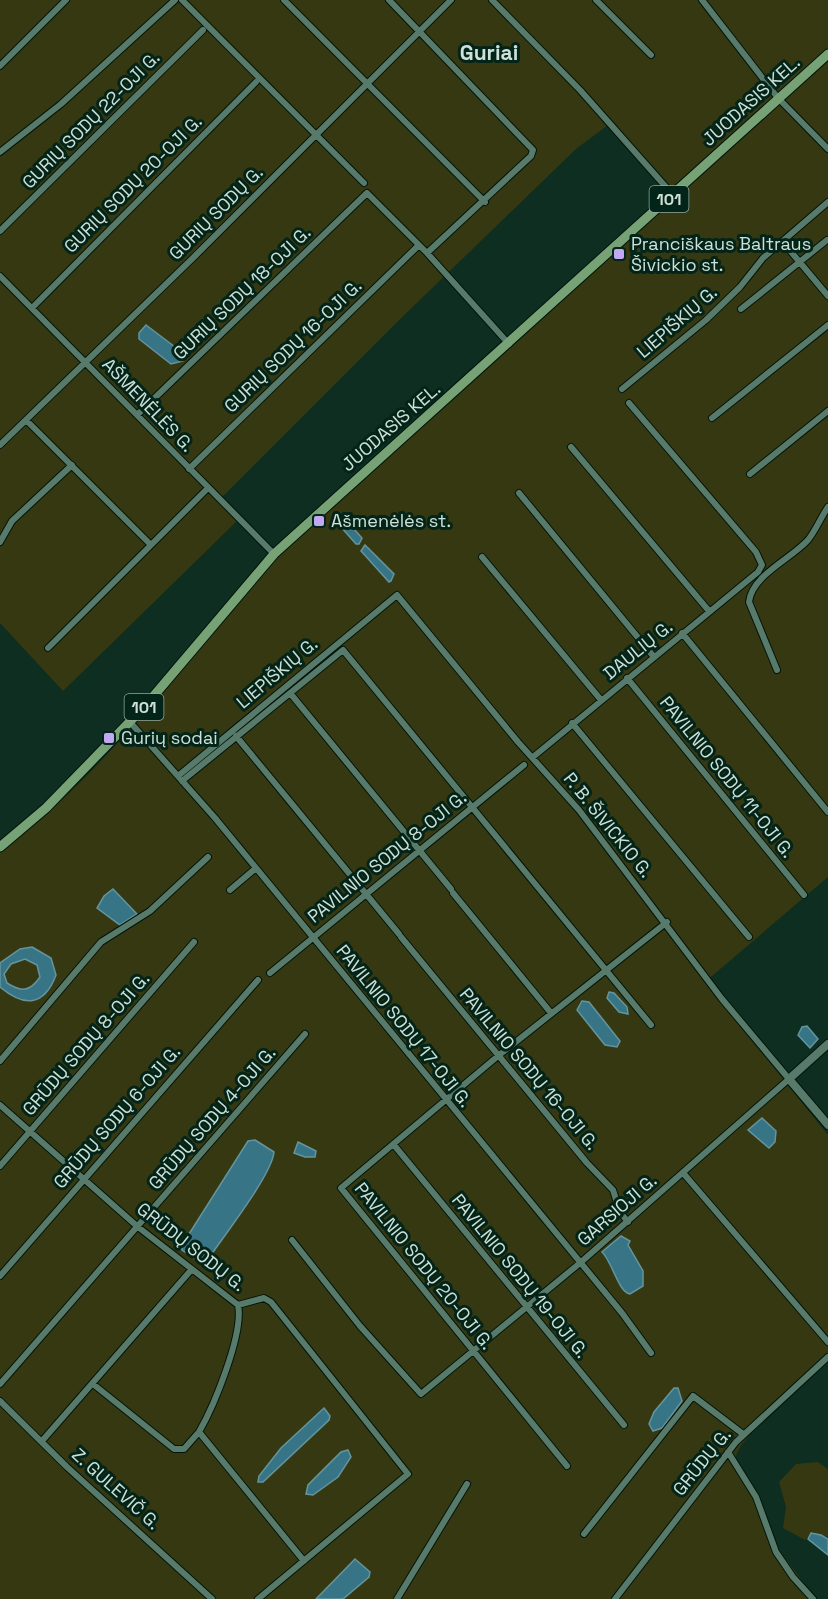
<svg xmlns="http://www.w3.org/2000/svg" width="828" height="1599" viewBox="0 0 828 1599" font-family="'Space Grotesk',sans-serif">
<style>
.green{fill:#363812;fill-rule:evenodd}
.water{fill:#377586;stroke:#64959e;stroke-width:1.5;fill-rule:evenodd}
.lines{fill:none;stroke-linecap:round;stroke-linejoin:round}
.street-casing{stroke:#00150c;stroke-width:8}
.secondary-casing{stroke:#00150c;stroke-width:10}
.primary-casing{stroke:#00150c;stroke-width:11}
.street{stroke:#587a6b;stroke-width:6}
.secondary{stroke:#587a6b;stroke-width:8}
.primary{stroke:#77a275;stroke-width:9}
.poi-dot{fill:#c2a8f2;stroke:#032418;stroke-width:2}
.labels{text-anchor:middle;stroke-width:6;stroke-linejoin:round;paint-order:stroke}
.shield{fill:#032418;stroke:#91a89e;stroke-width:1.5}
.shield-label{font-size:16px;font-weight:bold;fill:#cee0d7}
.street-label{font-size:18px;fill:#cee0d7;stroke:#032418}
.poi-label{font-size:18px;fill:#cee0d7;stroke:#032418;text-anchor:start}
.quarter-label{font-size:21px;font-weight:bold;fill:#cee0d7;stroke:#032418}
</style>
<rect width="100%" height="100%" fill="#0d2e21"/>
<path class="green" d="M0,0H828V49L668,194L608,125L576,149L394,325L218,501L237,521L63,691L0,623Z
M828,59V877L705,982L828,1135V1363C810,1379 736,1438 736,1458L764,1508L779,1550L816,1599H0V853C102,775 179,671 261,573L284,550ZM248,1141L231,1223L207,1261L182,1245Z
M818,1462L828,1469V1537L812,1533L805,1540L783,1528L786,1507L779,1482L796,1464Z"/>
<path class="water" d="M146,325L183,353V361L171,364L139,339V333Z
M339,512L362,538L359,544H356L333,518Z
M365,545L394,574L391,581L389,582L361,551Z
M113,889L137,914L120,925L97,908L104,896Z
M32,947L51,958L56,975C44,1007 24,1007 0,987V963L20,949ZM25,959L37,965L40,977C30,992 21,992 7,983L4,974L11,964Z
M609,992L614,993L627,1007L628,1014L619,1012L607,998Z
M582,1001L589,1002L620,1041L617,1047L605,1045L577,1010Z
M807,1026L818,1039L810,1048L798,1035L802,1027Z
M762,1118L776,1131L775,1142L769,1148L748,1130Z
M255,1140L274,1152C272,1175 222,1238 207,1261L200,1262L182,1250V1245L248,1141Z
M298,1142L316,1151L315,1157H305L294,1153Z
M621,1236L630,1241L628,1245L643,1271V1286L630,1294C618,1292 612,1261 602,1252Z
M674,1388H678L682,1401L662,1428L653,1431L649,1424L654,1412Z
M324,1408L330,1416L329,1420L263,1482H258L259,1476L281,1448Z
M348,1450L351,1457L338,1477L313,1495L306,1494L308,1485L341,1452Z
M811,1533L821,1535L828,1539V1555L808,1539Z
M355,1559L370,1572L369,1577L343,1599H316Z"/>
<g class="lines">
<defs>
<path id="street" d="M182,0L364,183
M284,0L485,202
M389,0L533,150L531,156L427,253
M492,0L580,90L673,195
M596,0L651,55
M702,0L778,98L828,149
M0,66L66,0
M0,152L61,104L175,0
M0,231L203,30
M782,241L828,296
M0,276L274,554
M32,308L256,82
M741,309L827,240
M622,389L706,320L740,287L763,258L828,202
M137,415L367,193L427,253L509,344
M712,418L828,325
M26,420L150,544
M0,445L195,256L451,0
M571,447L709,611
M189,469L419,245
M750,474L828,411
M519,493L654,657
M0,542L12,521L72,465
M482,557L601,700
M682,633L828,812
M48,648L208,488
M777,670L749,602C752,575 791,559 808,540C816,530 821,517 828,507
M627,678L804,895
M290,693L451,889
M130,722L215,818L622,1313L651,1353
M572,723L749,937
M236,736L399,934
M533,757L758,572L762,565L756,552L629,403
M178,776L397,595L518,742L579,810L722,999L789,1079L580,1263L421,1394L360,1326L292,1240
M182,781L343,650L651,1025
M230,890L256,868
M453,893L551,1013
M401,937L587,1163L613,1190L620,1212L628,1222
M270,973L524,765
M0,1061L101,942L150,911L208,857
M0,1105L138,1227L238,1305L264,1298L271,1302L408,1474L258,1599
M394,1145L624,1425
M0,1166L194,942
M684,1174L828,1342
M0,1276L258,980
M238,1305C244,1333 214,1406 199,1432L304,1561
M0,1384L305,1034
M93,1384L174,1449H184L199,1432
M0,1401L67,1467L212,1599
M42,1441L192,1269
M728,1452L756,1497L776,1552L793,1577L813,1599
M567,1466L341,1188L498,1056L667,922
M584,1534L693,1396L743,1434
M397,1599L467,1484
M615,1599L736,1442L828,1357"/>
<path id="secondary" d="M828,1044L789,1079L828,1125"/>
<path id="primary" d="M0,847L46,808L146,705L274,554L828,54"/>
</defs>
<use href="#street" class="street-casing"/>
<use href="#secondary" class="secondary-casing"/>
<use href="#primary" class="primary-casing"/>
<use href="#street" class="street"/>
<use href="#secondary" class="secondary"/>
<use href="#primary" class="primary"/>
</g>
<g class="poi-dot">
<rect x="613" y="248" width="12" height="12" rx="3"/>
<rect x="313" y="515" width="12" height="12" rx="3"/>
<rect x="103" y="732" width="12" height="12" rx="3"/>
</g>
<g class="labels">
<g class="shield">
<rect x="649.5" y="186" width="39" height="26" rx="4.5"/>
<rect x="124.5" y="694" width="39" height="26" rx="4.5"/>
</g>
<g class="shield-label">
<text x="669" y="205">101</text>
<text x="144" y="713">101</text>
</g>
<g class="street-label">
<text transform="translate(751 101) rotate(-42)" y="6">JUODASIS KEL.</text>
<text transform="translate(91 120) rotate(-45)" y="6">GURIŲ SODŲ 22-OJI G.</text>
<text transform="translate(133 184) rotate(-45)" y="6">GURIŲ SODŲ 20-OJI G.</text>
<text transform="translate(216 213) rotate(-45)" y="6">GURIŲ SODŲ G.</text>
<text transform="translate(242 293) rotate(-44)" y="6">GURIŲ SODŲ 18-OJI G.</text>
<text transform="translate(677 322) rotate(-41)" y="6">LIEPIŠKIŲ G.</text>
<text transform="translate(293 346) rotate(-44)" y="6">GURIŲ SODŲ 16-OJI G.</text>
<text transform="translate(148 405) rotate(46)" y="6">AŠMENĖLĖS G.</text>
<text transform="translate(391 427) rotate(-41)" y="6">JUODASIS KEL.</text>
<text transform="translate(638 650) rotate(-39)" y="6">DAULIŲ G.</text>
<text transform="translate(277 673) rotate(-40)" y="6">LIEPIŠKIŲ G.</text>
<text transform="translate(727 777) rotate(51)" y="6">PAVILNIO SODŲ 11-OJI G.</text>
<text transform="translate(608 825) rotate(51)" y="6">P. B. ŠIVICKIO G.</text>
<text transform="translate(387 857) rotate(-39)" y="6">PAVILNIO SODŲ 8-OJI G.</text>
<text transform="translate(404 1026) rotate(51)" y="6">PAVILNIO SODŲ 17-OJI G.</text>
<text transform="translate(86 1044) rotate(-49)" y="6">GRŪDŲ SODŲ 8-OJI G.</text>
<text transform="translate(529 1069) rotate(50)" y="6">PAVILNIO SODŲ 16-OJI G.</text>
<text transform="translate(117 1117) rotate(-49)" y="6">GRŪDŲ SODŲ 6-OJI G.</text>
<text transform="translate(212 1118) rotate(-49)" y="6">GRŪDŲ SODŲ 4-OJI G.</text>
<text transform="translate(617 1210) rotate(-41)" y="6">GARSIOJI G.</text>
<text transform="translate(191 1247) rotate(38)" y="6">GRŪDŲ SODŲ G.</text>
<text transform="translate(424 1266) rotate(51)" y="6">PAVILNIO SODŲ 20-OJI G.</text>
<text transform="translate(520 1276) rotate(51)" y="6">PAVILNIO SODŲ 19-OJI G.</text>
<text transform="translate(702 1462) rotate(-51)" y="6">GRŪDŲ G.</text>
<text transform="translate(116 1489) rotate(42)" y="6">Z. GULEVIČ G.</text>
</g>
<g class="poi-label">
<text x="631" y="250">Pranciškaus Baltraus<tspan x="631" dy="21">Šivickio st.</tspan></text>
<text x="331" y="527">Ašmenėlės st.</text>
<text x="121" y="744">Gurių sodai</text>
</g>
<g class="quarter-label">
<text x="489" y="60">Guriai</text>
</g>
</g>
</svg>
